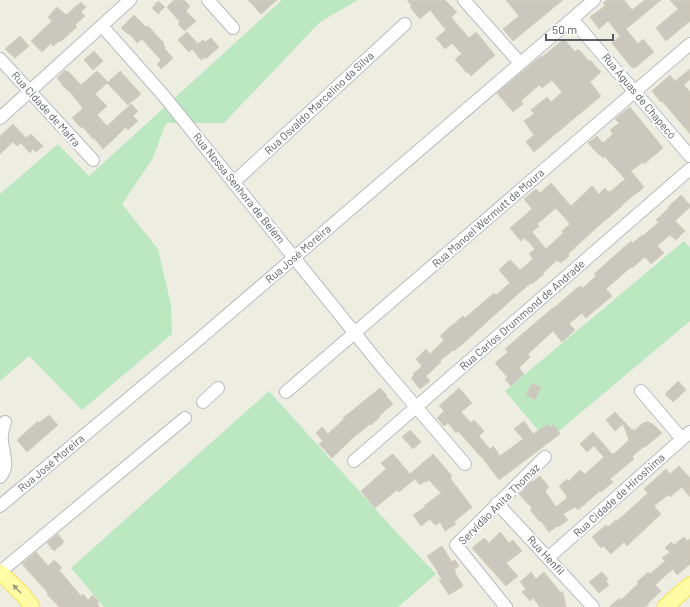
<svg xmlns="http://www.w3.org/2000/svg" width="690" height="607" viewBox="0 0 690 607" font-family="Barlow,sans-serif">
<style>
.green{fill:#bce8c1}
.building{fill:#c9c7be;stroke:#d3cfbf;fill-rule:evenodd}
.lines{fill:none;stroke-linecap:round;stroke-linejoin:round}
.minor-casing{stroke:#b9bbc1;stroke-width:14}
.major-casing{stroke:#fae04e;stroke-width:17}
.minor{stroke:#fff;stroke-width:12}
.major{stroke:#fffca5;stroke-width:15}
.oneway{fill:#9c9d7d}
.labels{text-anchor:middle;stroke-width:4;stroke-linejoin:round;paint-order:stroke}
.street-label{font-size:11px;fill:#5a5d63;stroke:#fff}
</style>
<rect width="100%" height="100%" fill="#eeede1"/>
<path class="green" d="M282,0H358L320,22L224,123H166L153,158L122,204L158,249L171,305L172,334L82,410L29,356L0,381V194L58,144L89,176Z
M684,241L690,248V321L547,441L505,391Z
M269,391L397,533L436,574L398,607H104L71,568Z"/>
<path class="building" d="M174,0H184L190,6L186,11L196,21L185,31L178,24L180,22L167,7Z
M248,0H277L261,14Z
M407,0H445L457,12L451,17L469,38L476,32L495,55L471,76L468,72L467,73L455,59L462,54L452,43L445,49L436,38L446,30L430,10L420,19L410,7L412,6Z
M506,0H563L513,41L503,29L519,16Z
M607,0H624L632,10L645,0H661L626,29L638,44L643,39L654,52L636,67L632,68L612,43L620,36L608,21L599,29L590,17L605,6L603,3Z
M670,0H690V21L666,41L656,28L678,9Z
M158,1L165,7L158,14L152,8Z
M81,2L86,7L81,12L85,16L75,25L77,27L60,42L59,41L53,46L51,43L42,52L31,41L52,21L48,17L57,7L66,15Z
M134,15L146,27L148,26L164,43L163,44L165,47L164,48L173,58L161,69L157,64L161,60L142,39L137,43L130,34L129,35L121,28Z
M187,32L198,44L203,40L205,42L211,38L219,47L206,59L205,57L201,60L192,49L189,52L178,40Z
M20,36L29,46L15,58L5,49Z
M564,39L575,52L578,49L589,61L590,60L601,72L590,82L601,96L534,152L526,142L534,135L524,121L534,114L531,110L547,97L551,102L562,92L552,80L542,88L539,85L521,101L523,104L513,112L497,93L541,56L542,57Z
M94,51L103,61L93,70L84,60Z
M690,69V79L684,85L690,92V134L662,101L661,102L652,91L670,75L675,81Z
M65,70L67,72L68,71L81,85L97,71L108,82L95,94L107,106L97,115L107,126L131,104L138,111L133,116L138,121L128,130L126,127L116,137L103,149L94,138L93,139L82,126L81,128L72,118L83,108L69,91H68L62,85V84L57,78Z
M120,71L141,94L128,105L107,83Z
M630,107L663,148L644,164L643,162L631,171L644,187L636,194H635L621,206H622L595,229L568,254L569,256L561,263L560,261L559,262L557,260L543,273L544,274L532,284L531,283L519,293L467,340L454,351L453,350L440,361L441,362L426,376L430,381L420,389L411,378L414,375L413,374L422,366L416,359L426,349L430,354L444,340L440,336L453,324V325L463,316L465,318L494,293L496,295L510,283L499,270L510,260L520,270L533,259L529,254L535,249L525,238L521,241L510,228L532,209L524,199L536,189L540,193L551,183L571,206L592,186L599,194L605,188L608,192L609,191L610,192L625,179L605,157L603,158L601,155L600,156L588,143L597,136L603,143L613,134L610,130L619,123L615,119ZM556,208L570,224L562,231L563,233L546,249L532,232L539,226L537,224Z
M13,124L26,138L31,134L43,146L36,152L33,149L30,153L21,143L17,146L13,142L0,154V136Z
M681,195L690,205V207L675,221L685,231L676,240L670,235L657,246L664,253L651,264L645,257L632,268L631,267L606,289L612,296L586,318L582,313L569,324L575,330L562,342L553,331L528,354L530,357L519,368L524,374L511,386L505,379L508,378L495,363L508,352L505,349L528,329L554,307H555L578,287V288L581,286L583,288L596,276L594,274L631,241L633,243L642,235L643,236L646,233L659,222L656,220L669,208L668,207Z
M678,381L686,390L673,402L665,394Z
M532,383L541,388L535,400L526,395Z
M380,388L387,395L386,396L393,404L379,416L380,417L371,425L370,424L358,434H357L332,458L319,444L323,441L316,433L322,427L328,434L344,419L343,418Z
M459,388L472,403L461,412L471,423L474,420L484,431L479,436L490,449L493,446L500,456L523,439L514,429L524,421L533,434L548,424L550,427L554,425L560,434L499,480L481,456V457L458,431L456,433L448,423L444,426L437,418L444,411L439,406Z
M615,412L632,430L633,429L634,431L644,422L645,423L648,421L651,424L652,423L662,433L645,447H643L632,457L634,459L610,479L613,482L601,492L600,491L578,510L575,507L563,514L568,520L558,527L557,526L549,532L541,521L540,522L530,510L532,508L519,494L531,481L532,482L540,476L549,487L545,491L556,507L567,498L566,497L567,496L559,486L567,479L569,481L580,470L585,474L604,457L594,446L587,452L580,444L593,432L612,454L613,453L614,454L629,440L623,424L615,431L606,420Z
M49,415L58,425L27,452L17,440L38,421L39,423Z
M410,430L421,442L413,449L402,437Z
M393,454L410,474L433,454L452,476L450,478L472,507L454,522L456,524L445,531L440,522L435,525L430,519L421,526L413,515L425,507L424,506L441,493L429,480L426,482L425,481L420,485L415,479L399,492L397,490L375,508L361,491L386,469L381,463L390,456Z
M679,466L690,478V497L682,487L670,497L668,495L654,506L661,514L649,525L627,546L624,542L611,554L603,546L601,548L592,537L606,525L608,527L616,520L617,521L648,493L644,489L666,469L670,474Z
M500,532L509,543L513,540L522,551L506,563L518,576L506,586L472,548L484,538L489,543Z
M58,534L64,542L54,551L47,543Z
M684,537L687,541L690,539V564L677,575L673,569L655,585L661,591L648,603L649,604L645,607H609L620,598L621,600L638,584L637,582L648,572L650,574L665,561L662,558L670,552L665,548L671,542L674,545Z
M442,546L452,562L455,560L459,566L454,570L456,573H455L463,586L449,595L439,580L442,579L437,572H438L427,556Z
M36,552L48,566L54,560L62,568L59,570L81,596L83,594L88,600L93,595L99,602L97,604L100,607H59L47,594L48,593L22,564Z
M531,572L536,579L544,572L560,592H563L566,607H540L533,598L530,601L522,592L526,589L520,582Z
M602,572L608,579L606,581L609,585L599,593L589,582Z"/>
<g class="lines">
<defs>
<path id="minor" d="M208,0L233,28
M464,0L520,63
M572,19L690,156
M102,26L164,96L382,367L465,464
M0,59L93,160
M0,118L130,0
M234,182L405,24
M641,391L682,439
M286,392L690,44
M203,402L218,388
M354,461L690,169
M0,477C10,466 3,453 2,441C1,435 3,428 5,422
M497,503L593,607
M0,506L197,341L594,0
M548,558L690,432
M0,572L185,418
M506,607L456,545L545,457"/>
<path id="major" d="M0,572L23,595L32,607
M665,607L690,585"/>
</defs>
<use href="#minor" class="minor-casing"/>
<use href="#major" class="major-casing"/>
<use href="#minor" class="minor"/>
<use href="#major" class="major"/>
</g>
<defs><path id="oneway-solid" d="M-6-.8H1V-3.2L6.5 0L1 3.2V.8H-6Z"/></defs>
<use class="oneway" href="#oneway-solid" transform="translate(17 589) rotate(-134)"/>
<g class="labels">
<g class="street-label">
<text transform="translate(639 96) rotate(50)" y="4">Rua Águas de Chapecó</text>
<text transform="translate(319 103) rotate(-43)" y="4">Rua Osvaldo Marcelino da Silva</text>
<text transform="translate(46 109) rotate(48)" y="4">Rua Cidade de Mafra</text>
<text transform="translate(239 188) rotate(51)" y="4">Rua Nossa Senhora de Belém</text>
<text transform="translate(488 218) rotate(-41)" y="4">Rua Manoel Wermutt de Moura</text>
<text transform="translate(298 254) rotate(-41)" y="4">Rua José Moreira</text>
<text transform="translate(522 315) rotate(-41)" y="4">Rua Carlos Drummond de Andrade</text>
<text transform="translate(51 463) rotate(-40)" y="4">Rua José Moreira</text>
<text transform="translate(619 495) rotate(-42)" y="4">Rua Cidade de Hiroshima</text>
<text transform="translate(499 504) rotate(-45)" y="4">Servidão Anita Thomaz</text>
<text transform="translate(546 555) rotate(47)" y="4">Rua Henfil</text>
</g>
</g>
<path d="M546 34v6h67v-6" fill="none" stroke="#5a5d63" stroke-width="2"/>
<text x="552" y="34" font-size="12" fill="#5a5d63" stroke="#ffffff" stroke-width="3" paint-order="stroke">50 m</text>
</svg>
